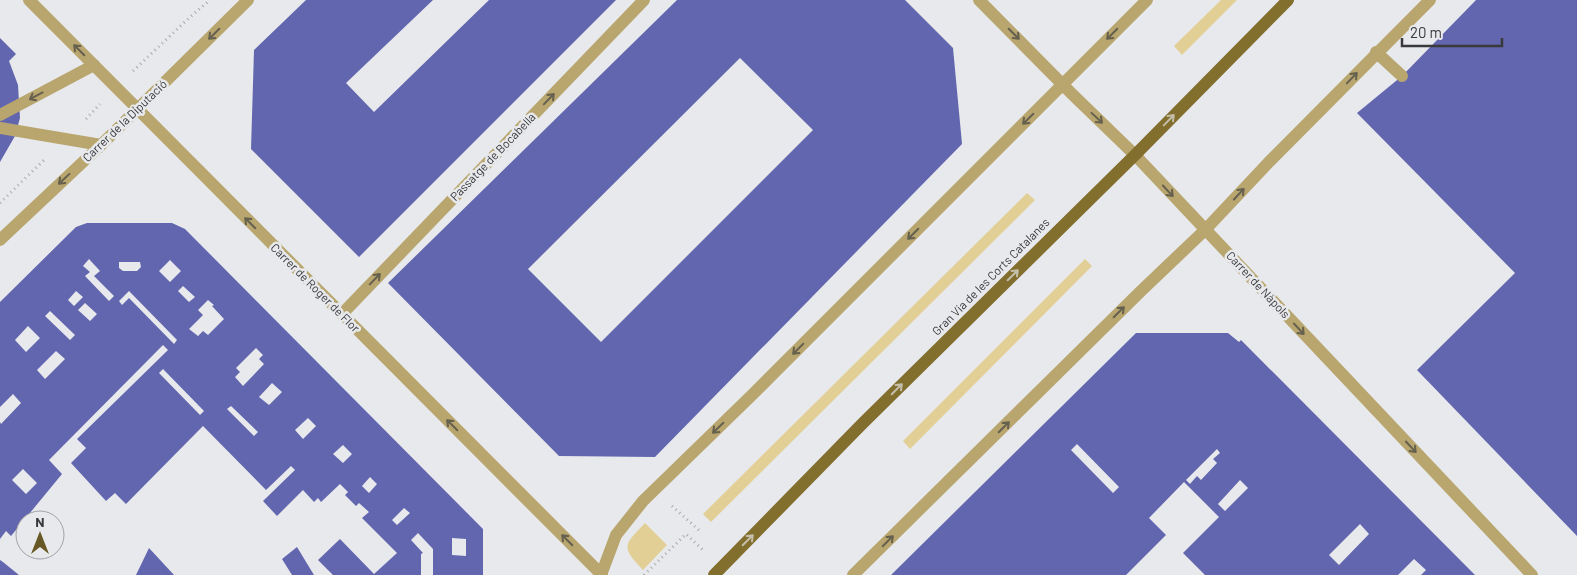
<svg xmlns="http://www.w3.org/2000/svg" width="1577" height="575" viewBox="0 0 1577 575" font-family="Barlow,sans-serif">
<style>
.green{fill:#e2cf95}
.building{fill:#6266ae;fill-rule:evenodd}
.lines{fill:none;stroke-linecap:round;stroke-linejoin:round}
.path{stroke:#a9a9ac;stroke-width:3;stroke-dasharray:1 4;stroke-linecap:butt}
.lane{stroke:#b8a66e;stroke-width:12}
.street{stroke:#b8a66e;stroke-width:12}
.primary{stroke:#826e2d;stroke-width:12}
.oneway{stroke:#66604e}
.oneway2{stroke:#c4beaa}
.labels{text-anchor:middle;stroke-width:5;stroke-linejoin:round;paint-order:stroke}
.street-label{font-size:12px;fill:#3a3a3c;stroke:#e8e9ed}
</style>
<rect width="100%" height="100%" fill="#e8e9ed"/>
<path class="green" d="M1221,0H1237L1182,55L1174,46Z
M1027,193L1035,200L711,522L703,514Z
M1085,259L1092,266L910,449L903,441Z
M645,523L667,545L643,570C621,547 623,546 645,523Z"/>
<path class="building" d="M306,0H433L346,83L374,112L489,0H616L359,257L251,149L254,50Z
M677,0H905L953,48L962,144L655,457L559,456L388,283ZM740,58L813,130L601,342L528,269Z
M1476,0H1577V536L1417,370L1515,273L1357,113L1402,76Z
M0,38L16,54L9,61L18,85L20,118L15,136L0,162Z
M87,223H172L185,229L483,529V575H433V549L418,533L411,540L423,553L421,554V575H333L318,560L340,539L374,574L397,553L362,518L369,512L359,503L356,506L345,495L348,492L340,484L321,502L318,498L314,502L303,490L277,516L263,501L295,470L291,466L266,490L203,426L126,504L115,493L106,501L71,463L86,448L77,439L168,350L163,345L49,460L62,474L11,536L6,531L0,539V422L1,424L21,403L13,394L0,407V302L76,227ZM89,259L100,271L94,276L114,296L109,301L85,276L90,272L83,266ZM170,260L181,271L170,282L159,271ZM119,262H140L141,267L137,271H123L119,268ZM183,286L195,297L189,302L178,291ZM76,291L83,297L74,306L68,300ZM129,291L177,340L174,344L129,298L122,305L119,301ZM208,300L214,305L212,306L224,319L208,335L203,331L198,336L189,329L203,315L198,310ZM85,303L97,314L90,321L78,310ZM50,311L75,335L70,340L45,316ZM28,326L40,338L26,352L15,340ZM256,348L263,355L259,359L264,364L243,386L235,377L240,372L236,368ZM56,351L65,359L45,379L37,370ZM163,369L204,411L200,415L159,373ZM272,383L282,392L269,405L259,397ZM231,406L258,432L254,436L227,409ZM308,418L316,426L303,439L295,430ZM343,445L352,454L343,463L333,454ZM23,469L37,483L26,494L12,480ZM370,477L377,484L369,493L362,486ZM404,508L410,513L397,525L392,520ZM452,538L466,539V556L452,555Z
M1136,333H1228L1239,342L1241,340L1475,575H1421L1426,570L1414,559L1398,575H1205L1183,553L1219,517L1184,482L1149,518L1166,535L1126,575H891ZM1077,444L1119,487L1113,493L1071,450ZM1217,449L1220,453L1213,459L1217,463L1201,480L1197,476L1190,484L1186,480ZM1240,480L1248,488L1225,511L1218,504ZM1360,524L1369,534L1339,565L1329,555Z
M297,547L314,575H292L282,559Z
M149,548L174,575H136Z
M0,560L3,562L19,575H0Z"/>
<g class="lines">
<path class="path" d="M133,71L189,18L210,0
M86,119L100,104
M0,203L44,160
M672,506L701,532
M644,575L686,534L704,551"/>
<path class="lane" d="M1376,52L1402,76
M0,115L94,65
M0,128L101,145"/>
<path class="street" d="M29,0L602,575
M979,0L1071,93L1135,155L1532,575
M0,240L101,145L248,0
M342,314L644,0
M601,575L616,535L643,501L753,394L1147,0
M853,575L1141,291L1205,230L1268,163L1430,0"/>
<path class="primary" d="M714,575L862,424L1135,155L1288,0"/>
</g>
<defs><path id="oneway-shaft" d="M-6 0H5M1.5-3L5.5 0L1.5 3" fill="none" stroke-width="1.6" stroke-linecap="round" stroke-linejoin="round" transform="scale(1.25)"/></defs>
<g class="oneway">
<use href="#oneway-shaft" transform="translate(214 34) rotate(135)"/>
<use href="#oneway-shaft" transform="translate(1014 34) rotate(45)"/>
<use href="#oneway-shaft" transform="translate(1112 34) rotate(135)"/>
<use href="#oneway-shaft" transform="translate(79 50) rotate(-135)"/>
<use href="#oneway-shaft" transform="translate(1352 78) rotate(-46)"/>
<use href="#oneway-shaft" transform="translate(36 96) rotate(152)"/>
<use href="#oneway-shaft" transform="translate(549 99) rotate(-46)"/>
<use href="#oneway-shaft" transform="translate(1097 118) rotate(43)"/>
<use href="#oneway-shaft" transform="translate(1028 119) rotate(135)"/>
<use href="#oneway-shaft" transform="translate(64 179) rotate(137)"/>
<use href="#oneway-shaft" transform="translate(1168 191) rotate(47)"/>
<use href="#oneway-shaft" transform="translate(1239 194) rotate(-47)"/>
<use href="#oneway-shaft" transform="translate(250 223) rotate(-135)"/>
<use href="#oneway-shaft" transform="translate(913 234) rotate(135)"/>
<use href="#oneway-shaft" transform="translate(375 279) rotate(-46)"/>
<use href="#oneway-shaft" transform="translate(1119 312) rotate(-45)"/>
<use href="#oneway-shaft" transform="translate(1299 329) rotate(47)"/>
<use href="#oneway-shaft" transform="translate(798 349) rotate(135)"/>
<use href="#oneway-shaft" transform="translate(452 425) rotate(-135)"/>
<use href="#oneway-shaft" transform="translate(1004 427) rotate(-45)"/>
<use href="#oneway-shaft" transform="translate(718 428) rotate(136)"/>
<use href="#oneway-shaft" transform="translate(1411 447) rotate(47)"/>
<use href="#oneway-shaft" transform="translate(567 540) rotate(-135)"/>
<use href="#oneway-shaft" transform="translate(888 541) rotate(-45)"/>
</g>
<g class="oneway2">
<use href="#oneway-shaft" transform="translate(1169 120) rotate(-46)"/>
<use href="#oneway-shaft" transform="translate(1013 275) rotate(-45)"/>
<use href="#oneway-shaft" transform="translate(897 389) rotate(-45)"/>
<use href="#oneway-shaft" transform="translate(748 540) rotate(-45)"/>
</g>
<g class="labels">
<g class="street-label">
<text transform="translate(125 121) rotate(-44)" y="4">Carrer de la Diputació</text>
<text transform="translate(493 157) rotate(-46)" y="4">Passatge de Bocabella</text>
<text transform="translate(991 277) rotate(-45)" y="4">Gran Via de les Corts Catalanes</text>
<text transform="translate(1258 285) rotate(47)" y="4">Carrer de Nàpols</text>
<text transform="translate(315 288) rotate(45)" y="4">Carrer de Roger de Flor</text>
</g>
</g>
<g transform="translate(40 535)"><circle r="24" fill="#e8e9ed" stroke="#a2a3a6"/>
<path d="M0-4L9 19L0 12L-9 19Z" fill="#675725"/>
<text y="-8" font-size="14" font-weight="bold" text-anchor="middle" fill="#3a3a3c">N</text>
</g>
<path d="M1402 38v8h100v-8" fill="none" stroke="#3a3a3c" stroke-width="2.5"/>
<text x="1410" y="38" font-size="15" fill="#3a3a3c" stroke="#e8e9ed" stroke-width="4" paint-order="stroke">20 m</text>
</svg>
